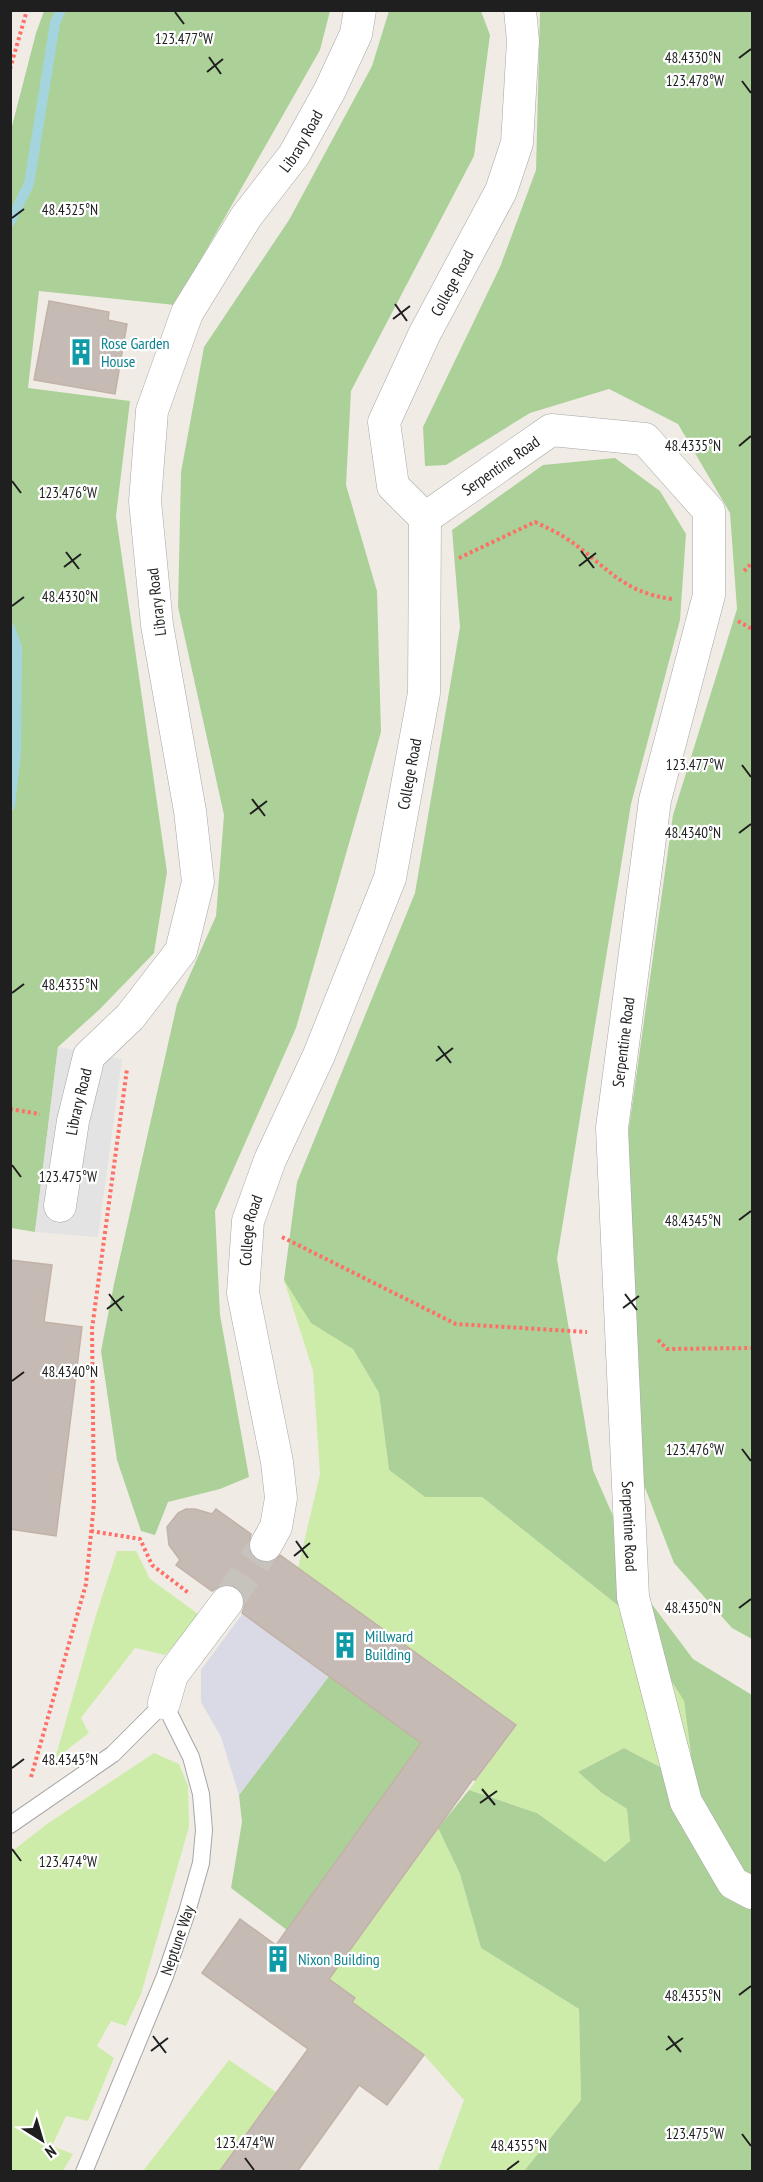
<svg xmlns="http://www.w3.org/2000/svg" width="763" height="2182" viewBox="0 0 763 2182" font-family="'PT Sans Narrow',sans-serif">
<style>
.grass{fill:#ceeca9}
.forest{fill:#acd198}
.parking{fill:#e3e3e3}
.plaza{fill:#d9dae6}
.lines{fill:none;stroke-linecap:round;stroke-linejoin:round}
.stream{stroke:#a4d5df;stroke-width:10}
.building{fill:#c5bbb4;stroke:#c2b1a7;stroke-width:1.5}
.minor-tunnel{stroke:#c6c3bd;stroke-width:32;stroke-dasharray:32 16;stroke-linecap:butt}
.service-casing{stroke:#a6a6a6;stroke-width:18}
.minor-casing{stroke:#a6a6a6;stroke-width:33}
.path{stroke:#fe6f68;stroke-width:4;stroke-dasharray:3 3;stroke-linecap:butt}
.service{stroke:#fff;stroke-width:16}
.minor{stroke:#fff;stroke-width:32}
.ticks{fill:none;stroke:#1f1f1f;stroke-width:2}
.labels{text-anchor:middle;stroke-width:4.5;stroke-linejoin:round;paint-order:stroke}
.street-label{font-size:16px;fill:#1f1f1f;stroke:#fff}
.culture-label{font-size:16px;fill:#0d838f;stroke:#fff;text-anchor:start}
.ticks-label{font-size:15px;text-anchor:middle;fill:#1f1f1f;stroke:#fff;stroke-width:4.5;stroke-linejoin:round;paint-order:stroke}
</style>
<rect width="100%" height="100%" fill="#f0ece5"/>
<path class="grass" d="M284,1280L353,1349L379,1393L389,1470L425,1497H482L630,1615L684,1701L691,1754L660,1767L624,1748L578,1772L602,1793L627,1809L630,1841L604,1862L537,1813L469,1790L516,1725L298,1568L320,1474L313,1371Z
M117,1551H136L150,1579L201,1616L165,1655L135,1648L81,1718L89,1733L55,1759L96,1615Z
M154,1753L179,1764L188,1786L189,1827L141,1994L126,2026L111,2021L97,2046L114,2058L88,2121L66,2116L52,2146L73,2154L63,2171H11V1852L47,1824Z
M438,1828L460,1874L481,1948L579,2009L581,2100L524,2171H438L464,2100L424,2055L352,2002L329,1979Z
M229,2060L276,2092L219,2171H143Z"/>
<path class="forest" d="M44,11H330L320,50L175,305L39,291L28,388L130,401L116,516L167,872L154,953L100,1009L58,1047L35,1232L11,1228V130L36,33Z
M389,11H481L490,35L474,156L351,391L346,485L377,591L381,732L296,1028L215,1211L220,1315L249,1477L220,1489L168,1502L155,1535L141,1531L117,1460L101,1351L114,1284L177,1004L216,916L224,815L178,607L181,472L204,347L289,220L372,66Z
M540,11H752V1639L732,1628L674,1563L637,1467L614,1234L673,815L737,609L730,513L678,424L609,389L530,413L446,465L425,466L423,427L500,267L536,170Z
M615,458L660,491L686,534L680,620L631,804L557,1259L593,1470L651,1603L693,1659L752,1695V2171H524L581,2100L579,2009L481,1948L460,1874L438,1828L469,1790L537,1813L605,1862L630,1841L627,1809L602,1793L578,1772L624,1748L660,1767L691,1754L684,1701L630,1615L482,1497H425L389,1470L379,1393L353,1349L311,1323L284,1280L297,1182L415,893L460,627L452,530L543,465Z
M329,1676L424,1745L411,1757L287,1930L231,1888L242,1822L239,1795Z"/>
<path class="parking" d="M58,1047L122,1059L98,1237L35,1232Z"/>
<path class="plaza" d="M243,1613L329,1676L239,1795L221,1737L201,1702V1670Z"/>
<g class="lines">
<path class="stream" d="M10,222L29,184L55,23L61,10
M10,628L17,648L16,753L10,806"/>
</g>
<path class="building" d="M49,301L109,312L108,320L127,324L115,394L34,380Z
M10,1260L52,1265L44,1322L82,1327L56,1536L10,1529Z
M186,1509H195L212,1514L216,1509L251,1534L248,1546L251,1555L257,1560L267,1563L275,1561L280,1555L516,1725L475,1780L473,1779L329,1979L355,1998L352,2002L424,2055L387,2105L359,2085L297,2172H219L308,2049L202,1973L240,1919L276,1945L421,1743L242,1613L245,1605L244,1596L237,1587L229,1584L221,1585L212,1591L176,1565L180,1560L169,1545L167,1527L178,1513Z"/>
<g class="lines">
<path class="minor-tunnel" d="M227,1602L266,1545"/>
<defs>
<path id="service" d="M10,1825L113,1754L164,1703L191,1757L201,1794L204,1830L201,1863L187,1912L165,1976L84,2172"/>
<g id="minor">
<path id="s1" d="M425,518L551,430L645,439L709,511V595L655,800L612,1128L633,1597L686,1802L733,1883L752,1893"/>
<path id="s2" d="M60,1206L73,1121L89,1056L130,1017L181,951L198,882L190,811L157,625L145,501L152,411L187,313L246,217L294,155L330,90L356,34L360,10"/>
<path id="s3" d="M266,1545L276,1527L281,1498L277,1462L243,1293L248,1221L270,1160L319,1055L390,878L424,693L425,518L393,486L384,422L425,333L501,191L517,143L523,41L520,10"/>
<path d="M164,1703L172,1675L227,1602"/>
</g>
</defs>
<use href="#service" class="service-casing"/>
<use href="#minor" class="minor-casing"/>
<path class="path" d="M10,69L27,10
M459,558L535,522C545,527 555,531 564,537C605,563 619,592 672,599
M744,571L752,563
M738,621L752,629
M10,1109L40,1114
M282,1237L456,1324L587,1332
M658,1340L667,1349L752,1348
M91,1531L140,1539L152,1565L190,1594
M31,1777L86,1584L94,1503L92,1329L127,1069"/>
<use href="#service" class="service"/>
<use href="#minor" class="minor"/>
</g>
<path class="ticks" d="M175,12L184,24M209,57L221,74M739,58L751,49M207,72L223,59M742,81L751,93M12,218L24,209M395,304L407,321M393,319L410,306M739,446L751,436M12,481L21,493M581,551L594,568M66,552L79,569M579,566L596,553M64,567L81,554M12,606L24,597M742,765L751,777M252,799L265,816M250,814L267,801M739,833L751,824M12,993L24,984M438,1046L451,1063M436,1061L453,1048M12,1165L21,1177M739,1220L751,1211M109,1294L122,1311M625,1294L637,1310M623,1308L639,1296M107,1309L124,1296M12,1381L24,1372M742,1449L751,1461M296,1541L308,1558M294,1556L310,1543M739,1608L751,1599M12,1768L24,1759M482,1789L495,1805M480,1803L497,1791M12,1849L21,1861M739,1995L751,1986M153,2036L166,2053M668,2036L681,2052M666,2050L683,2038M151,2051L168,2038M742,2134L751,2146M245,2158L254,2170M507,2170L519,2161"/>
<defs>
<symbol id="building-bare" viewBox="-9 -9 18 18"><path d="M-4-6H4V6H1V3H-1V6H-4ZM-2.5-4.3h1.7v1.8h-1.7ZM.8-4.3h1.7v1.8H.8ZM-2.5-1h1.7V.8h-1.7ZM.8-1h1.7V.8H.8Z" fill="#0f9aa8" stroke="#fff" stroke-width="2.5" paint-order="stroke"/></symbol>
</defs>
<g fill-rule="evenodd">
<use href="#building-bare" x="62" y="333" width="38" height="38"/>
<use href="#building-bare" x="326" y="1626" width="38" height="38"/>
<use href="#building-bare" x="259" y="1940" width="38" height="38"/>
</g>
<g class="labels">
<g class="street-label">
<text dy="6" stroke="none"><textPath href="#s2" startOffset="1150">Library Road</textPath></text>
<text dy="6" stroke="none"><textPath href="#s3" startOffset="1330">College Road</textPath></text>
<text dy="6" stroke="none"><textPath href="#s1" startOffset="92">Serpentine Road</textPath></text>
<text transform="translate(156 602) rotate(-97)" y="6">Library Road</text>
<text dy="6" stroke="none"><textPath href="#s3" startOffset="808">College Road</textPath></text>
<text transform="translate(623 1042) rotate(-83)" y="6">Serpentine Road</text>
<text dy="6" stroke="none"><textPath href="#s2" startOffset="106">Library Road</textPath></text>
<text dy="6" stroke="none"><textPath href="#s3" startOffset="322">College Road</textPath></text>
<text dy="6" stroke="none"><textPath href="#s1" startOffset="1370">Serpentine Road</textPath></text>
<text transform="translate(177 1940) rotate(-71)" y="6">Neptune Way</text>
</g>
<g class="culture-label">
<text x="101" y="349">Rose Garden<tspan x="101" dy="18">House</tspan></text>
<text x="365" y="1642">Millward<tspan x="365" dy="18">Building</tspan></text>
<text x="298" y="1965">Nixon Building</text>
</g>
</g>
<g class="ticks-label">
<text x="184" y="44">123.477°W</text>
<text x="693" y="63">48.4330°N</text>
<text x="695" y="86">123.478°W</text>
<text x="70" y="215">48.4325°N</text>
<text x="693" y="451">48.4335°N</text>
<text x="68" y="498">123.476°W</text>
<text x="70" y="602">48.4330°N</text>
<text x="695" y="770">123.477°W</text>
<text x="693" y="838">48.4340°N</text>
<text x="70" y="990">48.4335°N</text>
<text x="68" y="1182">123.475°W</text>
<text x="693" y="1226">48.4345°N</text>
<text x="70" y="1377">48.4340°N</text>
<text x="695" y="1455">123.476°W</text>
<text x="693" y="1613">48.4350°N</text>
<text x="70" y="1765">48.4345°N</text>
<text x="68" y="1867">123.474°W</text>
<text x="693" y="2001">48.4355°N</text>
<text x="695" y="2139">123.475°W</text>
<text x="245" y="2148">123.474°W</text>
<text x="519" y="2151">48.4355°N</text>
</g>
<rect width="763" height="2182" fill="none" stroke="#1f1f1f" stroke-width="24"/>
<g transform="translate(42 2140) rotate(143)" stroke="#ffffff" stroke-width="4.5" paint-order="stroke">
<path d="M0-4.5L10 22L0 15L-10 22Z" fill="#1f1f1f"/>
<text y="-9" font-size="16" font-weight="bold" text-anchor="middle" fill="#1f1f1f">N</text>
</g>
</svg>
